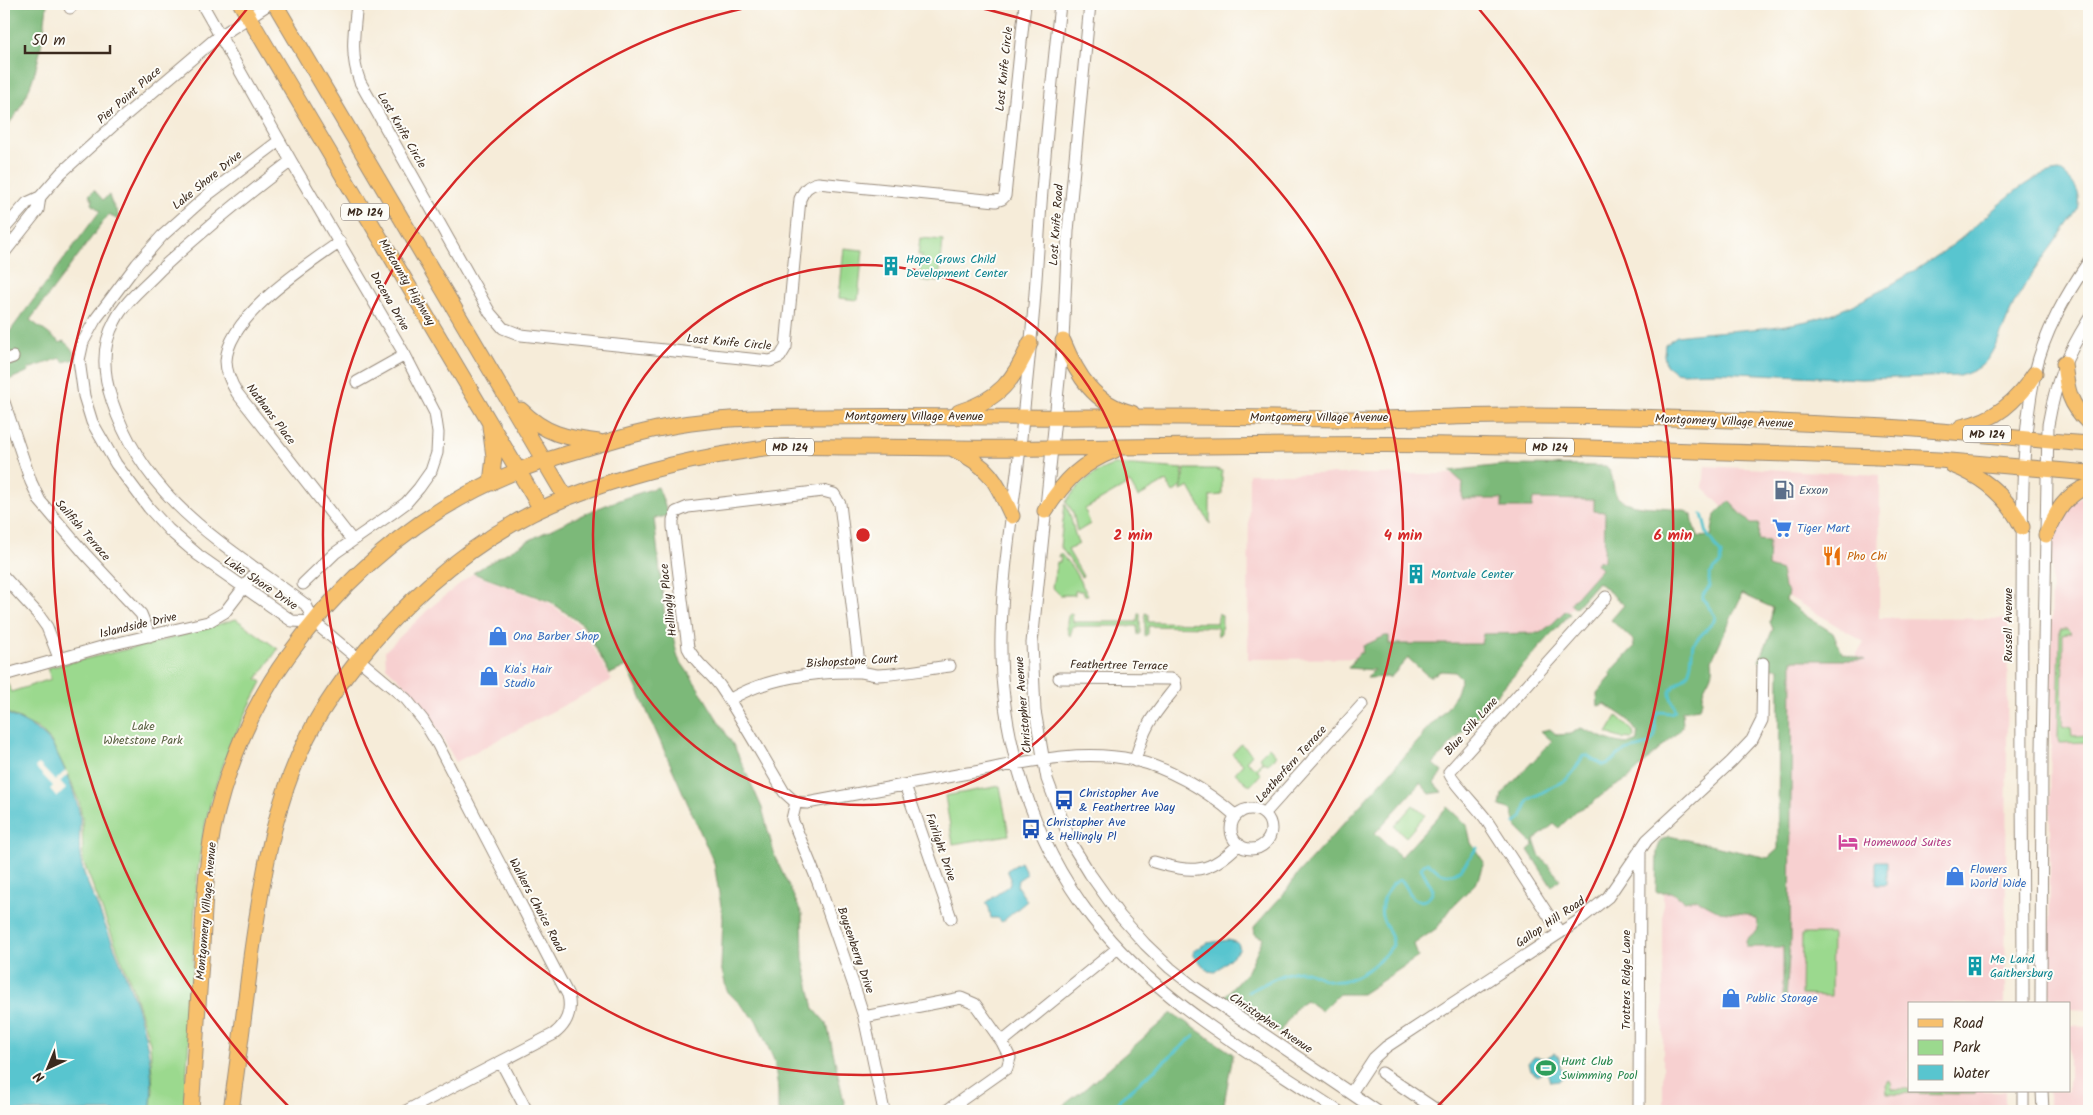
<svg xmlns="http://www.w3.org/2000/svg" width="2093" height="1115" viewBox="0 0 2093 1115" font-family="Kalam,sans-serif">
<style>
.built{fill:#f7d0d0}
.green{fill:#9bd98e;stroke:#6b8256}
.forest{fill:#7cb979;stroke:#5c724c}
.water{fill:#58c5cf;stroke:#4a7876}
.pier{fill:#f6ecd9}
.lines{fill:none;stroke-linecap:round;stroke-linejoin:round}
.stream{stroke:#58c5cf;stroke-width:3}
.minor-casing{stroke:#988b7c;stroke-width:13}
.major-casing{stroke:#988b7c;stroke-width:17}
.minor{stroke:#fff;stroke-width:11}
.major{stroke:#f7c06c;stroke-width:15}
.ring{fill:none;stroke:#d62828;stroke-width:2.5}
.labels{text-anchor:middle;stroke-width:4;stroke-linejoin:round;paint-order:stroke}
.shield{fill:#fdfcf7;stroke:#75695f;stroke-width:1}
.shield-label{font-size:11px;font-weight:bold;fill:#3b2a1e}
.street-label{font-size:12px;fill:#3b2a1e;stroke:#fdfcf7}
.culture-label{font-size:12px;fill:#0d838f;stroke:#fdfcf7;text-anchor:start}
.service-label{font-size:12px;fill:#4e5e75;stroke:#fdfcf7;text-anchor:start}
.shop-label{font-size:12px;fill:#366cbe;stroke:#fdfcf7;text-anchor:start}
.food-label{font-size:12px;fill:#c56008;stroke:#fdfcf7;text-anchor:start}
.park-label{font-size:12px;fill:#585f40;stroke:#fdfcf7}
.transit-label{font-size:12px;fill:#164399;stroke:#fdfcf7;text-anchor:start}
.hotel-label{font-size:12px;fill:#b23c85;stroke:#fdfcf7;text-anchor:start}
.leisure-label{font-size:12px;fill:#27864d;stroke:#fdfcf7;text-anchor:start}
.centre{fill:#d62828;stroke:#fdfcf7;stroke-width:2.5}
.ring-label{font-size:15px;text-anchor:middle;font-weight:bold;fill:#d62828;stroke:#fdfcf7;stroke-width:4;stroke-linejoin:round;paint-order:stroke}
</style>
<rect width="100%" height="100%" fill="#fdfcf7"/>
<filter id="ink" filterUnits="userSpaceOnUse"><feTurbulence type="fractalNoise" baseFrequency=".02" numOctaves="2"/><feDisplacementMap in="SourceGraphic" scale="10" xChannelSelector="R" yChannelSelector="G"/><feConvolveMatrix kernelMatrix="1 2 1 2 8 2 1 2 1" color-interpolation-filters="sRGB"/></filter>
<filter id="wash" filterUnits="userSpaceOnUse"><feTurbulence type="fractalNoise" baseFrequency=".0096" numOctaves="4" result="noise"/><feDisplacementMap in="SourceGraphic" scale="20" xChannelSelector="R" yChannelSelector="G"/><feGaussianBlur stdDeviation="1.12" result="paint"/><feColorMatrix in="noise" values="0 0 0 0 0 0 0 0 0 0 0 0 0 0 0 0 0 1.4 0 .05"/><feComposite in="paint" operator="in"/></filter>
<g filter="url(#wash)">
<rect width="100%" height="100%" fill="#f6ecd9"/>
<path class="built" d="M1705,466L1880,475L1879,618L2008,619L2005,1004H1909V1091H2005V1111H1663V884L1786,914L1785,658L1854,659L1864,642L1756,577V538L1703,488Z
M1608,470V568L1527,657L1248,659L1249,474H1457Z
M2089,491V1010L2069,1009V1004H2053L2049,993L2052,540L2054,529L2063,509Z
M472,574L549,603L581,627L612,680L456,762L435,725L413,693L386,667L385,651L431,607Z
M2069,1025L2089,1026V1111H2049V1091H2069Z"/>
<path class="green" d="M920,238L943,240L939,282L919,280L922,255H918Z
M844,248L863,250L858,300L839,298Z
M1113,465H1133L1183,469L1181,486L1173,493L1166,481L1138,497L1130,483L1085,509L1090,524L1077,532L1073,512L1066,502C1076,486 1094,471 1113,465Z
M1185,469H1216L1222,471V495L1210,496V524L1189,487L1181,491Z
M1065,504C1073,517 1072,531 1079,544L1068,550L1083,576L1081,577L1060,546Z
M1059,554H1061L1073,569L1088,595H1084L1083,591H1075V595H1060L1052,587L1057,562H1060L1061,557H1058Z
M1070,613L1072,614L1073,622H1137L1138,614L1140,613V634L1138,635L1137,626H1073L1070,636C1066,631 1066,618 1070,613Z
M1145,613L1148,614V622L1217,623L1219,613L1222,616L1221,633L1218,636L1217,627L1148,626V634L1145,636Z
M236,619L278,649L257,679L262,682C235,732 211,785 202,842C195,883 194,925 193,967C190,1015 188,1063 184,1111H150L153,1090L150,1043L131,984L83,861L82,819L79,802L69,777L51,741L39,729L4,711V682H7L11,692L51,679L47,668L162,641Z
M2060,629H2067L2071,633L2063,635L2062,726L2071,728L2072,736L2089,735V742L2059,743L2058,739Z
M1617,716L1633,731L1634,737L1632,739L1619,738L1607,733Z
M1241,744L1252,754L1246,761L1255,768L1262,761L1260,756L1269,747L1276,755L1275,758L1268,764L1263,762L1257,770L1261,774L1250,786L1235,773L1243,764L1232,754Z
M1000,786L1009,835L953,844L945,796Z
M1413,805L1425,815L1406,837L1394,826Z
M1802,934H1832L1831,996L1801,995Z
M1888,1080L1891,1082L1892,1089H1909V1091H1977L1974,1094L1887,1093L1886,1083Z"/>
<path class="forest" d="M4,4H47C43,45 34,99 4,129Z
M94,190L103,200L109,195C111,206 119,210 119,221L109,214L30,320L61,343L63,341C70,346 74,350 75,359L63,362L61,358L28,369L29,371L4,382L5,368L18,362L15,354L4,358V337L5,338L100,211L92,204L93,200L89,195Z
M1502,465L1606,466C1616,474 1610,494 1621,500C1641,512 1676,502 1692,515L1694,527L1699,537L1711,536L1715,515L1729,501L1751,524H1759L1758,540L1769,541L1768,567L1781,571L1784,587L1788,592L1786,600L1806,616L1833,633L1842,653L1865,660H1792L1790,943L1786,998L1783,997V947H1746V940L1758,929L1756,919L1747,914L1719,911L1696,899L1684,901L1672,892H1656L1657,851L1661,840L1669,836L1768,858L1778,849L1779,668H1769V661H1759L1773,629L1770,622L1773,608L1742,594L1712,660C1715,677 1704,682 1702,696C1702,702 1702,703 1699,708L1682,711L1683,727L1628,779L1607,791L1591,804L1576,811L1559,828L1554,824L1534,840L1539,855L1560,879L1552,887L1528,850L1534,845L1517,828L1512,810L1500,806L1502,794L1552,741L1541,731L1550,729L1557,735L1570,734L1581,728C1597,734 1622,750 1638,741V733L1627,719L1605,704L1598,706L1597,693L1612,676L1610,673L1634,647L1633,640L1611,620L1624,605L1598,582L1575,608L1570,604L1601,569L1596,564L1597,562L1604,561L1605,512L1594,511V500L1533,499L1532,508H1502V499H1462L1463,483L1450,471Z
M658,487L669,516L654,518L667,636H673L678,658L692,678L735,748L762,808L775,857L802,914L803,958L814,1009L827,1024L846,1111H778V1089L774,1060L756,1020L727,991L721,967L723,918L714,863L627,666L610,674L583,625L551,602L473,573C532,536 592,507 658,487Z
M1566,610L1570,614L1433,764L1442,772L1434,783L1442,792L1430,794L1420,783L1375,833L1401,857L1447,807L1467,825L1471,843L1484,862L1477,882L1453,906L1437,928L1414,944L1418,957L1362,994H1339L1322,1011L1306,1000L1297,1006L1279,1033L1225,996L1248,971L1263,938L1255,935L1254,927L1287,890L1296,876L1422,737C1425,728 1434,723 1440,716C1451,705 1457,693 1461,678L1455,672L1441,671L1429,677L1408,658L1391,677L1367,678L1374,670L1348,668L1359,653H1362L1363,646L1385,636H1389V644H1481L1483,634L1540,633L1552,624Z
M1172,1013L1233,1054L1223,1109L1220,1111H1056L1086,1088Z"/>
<path class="water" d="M2059,171C2072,179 2083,193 2078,209C2059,238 2036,265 2019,295C2006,316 2001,341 1986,361C1980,369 1969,373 1959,376L1861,379L1719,372L1682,373L1675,372L1666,365L1664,355L1665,344L1677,336C1733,328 1793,332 1846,308C1883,291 1921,268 1954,244C1983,222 2023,174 2059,171Z
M4,712C20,721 40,728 51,743C60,756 81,805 80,820C80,836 78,851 82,866C86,882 95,899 101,915C125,974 160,1047 150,1111H4Z
M1876,861H1887V885H1876Z
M1021,862L1027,874L1018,880L1017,886L1027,901L1002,922L997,918H991L989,908L986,903L1009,885L1011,879L1007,870Z
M1228,940L1238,943L1240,949L1215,972L1208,971L1194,956V950L1207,943Z
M1554,1053L1560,1058V1067L1565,1074L1559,1081L1551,1082L1549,1075L1544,1071L1538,1076L1531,1071L1529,1063L1534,1057L1546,1058Z"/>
<path class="pier" d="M39,764L55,781L66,770L68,774L60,782L66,789L57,797L50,789L53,786L35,767Z"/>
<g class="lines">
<path class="stream" d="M4,25L5,4
M4,60L6,87L4,92
M1515,823L1522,817L1528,800L1567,779L1574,771L1583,756H1588L1603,765C1615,763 1616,754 1625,751C1636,747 1650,749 1655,735C1656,728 1654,721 1656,715L1659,712L1671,713L1675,711C1676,704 1669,699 1670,692C1672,685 1683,681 1687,675C1693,666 1691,654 1693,644L1714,621L1715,616L1703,599V595L1710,586C1707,573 1711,573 1720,564L1721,554L1707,534L1702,514
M1248,992C1263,985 1281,973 1298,971C1309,970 1315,976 1324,979C1349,989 1379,964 1393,945C1392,930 1385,929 1382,916C1379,905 1389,882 1401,880C1408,886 1411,905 1425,900C1430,898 1432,895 1433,890L1421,868L1427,862C1432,865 1435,870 1440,872C1458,882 1468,858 1477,848
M1114,1111L1120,1099L1194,1036"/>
</g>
</g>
<g filter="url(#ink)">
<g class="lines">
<defs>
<path id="minor" d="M202,4L291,161L405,355L435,413L438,433L437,453L431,471L419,488L406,503L391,514L335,553L303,584
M357,4C354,31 350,56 360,82L490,313L503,328L521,335L770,361L780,357L786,347L800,199C804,190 808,185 818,183L996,201L1002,199L1005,196L1025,4
M1060,4C1053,70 1046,137 1041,204C1038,246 1036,288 1032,329C1028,369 1024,409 1020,448C1013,510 1002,573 1001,636C999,735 1031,839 1092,918C1157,1001 1251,1053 1338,1111
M1090,4L1068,231L1063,341L1032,643L1035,711L1047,779L1071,843L1090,874L1120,916L1145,944L1170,968L1194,987L1377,1111
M70,8L74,4
M279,141L210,193L162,236L137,264L95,320L83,342L79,360L84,396L92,422L116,464L149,508L169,530L198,555L292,621L314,622
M291,161C245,196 202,231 160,270C145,286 125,301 115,321C101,346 103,374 112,401C145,502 226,545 306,605L314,622L406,699L423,720L438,745L568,995C572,1011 567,1024 554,1034L406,1111
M4,229L27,203L40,197L61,173L115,124L214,40L269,4
M340,242C306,266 228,316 226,361C226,373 231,383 237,393L352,540
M4,253L38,210L40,197
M4,360L13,357
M357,382L405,355
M4,402L31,482L40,501L85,554L141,614L150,636
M4,577L37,613L47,627L59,658
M860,672L840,504L834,494L823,491L688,507L676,512L673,520V527L688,648C695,663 710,672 720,686C743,720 763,757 784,792L795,802L807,803C861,793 914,783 968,773C1022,763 1079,748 1134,760C1172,769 1207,791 1236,816
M4,675L105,646L208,622L225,612L258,569
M1059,678L1171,679L1175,681L1176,687C1153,716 1145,723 1135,761
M729,700C765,678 816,671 859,672C865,672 871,675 878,675C901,674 926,669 950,666
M905,785L951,918
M796,802L792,819L818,882L855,989L864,1017L884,1111
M1231 829a20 20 0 1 1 40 0a20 20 0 1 1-40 0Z
M1264,814L1362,705
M1154,862C1192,873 1209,875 1239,844
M1560,933L1485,818C1478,808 1450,780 1449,772L1606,597
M2023,1004C2023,871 2021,737 2022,604C2023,527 2019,449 2035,373C2044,332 2066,295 2089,261
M2041,1004L2042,751L2048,425C2056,380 2065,358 2089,319
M864,1017L961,998L975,1004L1002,1042
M501,1062L527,1111
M1382,1073L1438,1111
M2042,1091L2043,1111
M1351,1093L1374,1058L1386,1047L1578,921L1608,897L1647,840L1731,762L1752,740L1762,720L1763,663
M946,1111L1007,1068L1010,1058L1002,1042L1118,948
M1639,1111L1640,849
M2023,1111V1091"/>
<path id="major" d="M241,4L541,509
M275,4L566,498
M1063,341C1077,375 1094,404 1132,413
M2064,363C2067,390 2069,404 2089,423
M521,410C545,434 566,438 599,442
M959,412C998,400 1015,380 1030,343
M490,426L494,457L491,483
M1961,427C1995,421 2017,401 2035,373
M953,449C990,466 996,481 1012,516
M1952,465C1984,477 2007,496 2022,527
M1045,511C1065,480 1080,464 1115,450
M2046,535C2056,513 2065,494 2089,486
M191,1111C195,1056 198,1001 202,946C204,907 206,867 213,829C226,769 252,705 288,656C354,563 438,496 547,460C599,444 653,426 708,421C743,417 778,417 814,417C904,415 995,418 1086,417C1176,416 1267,418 1357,419C1409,419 1460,416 1511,416C1629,415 1748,420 1865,426C1940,429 2015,439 2089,444
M231,1111C238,1060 245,1009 251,957C263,872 276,785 322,711C379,621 469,535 569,497C623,476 681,461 738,452C752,450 766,447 779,447C804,446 828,447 852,447C917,447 983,449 1049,448C1183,447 1318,443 1452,445C1594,447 1735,452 1877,457L1939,460L2089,473"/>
</defs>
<use href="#minor" class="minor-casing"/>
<use href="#major" class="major-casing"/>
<use href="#minor" class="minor"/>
<use href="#major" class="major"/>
</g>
</g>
<g class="ring">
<circle cx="863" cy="535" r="270"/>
<path d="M961 4A540 540 0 1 1 765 4"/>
<path d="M290 1108A810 810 0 0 1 247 9M1479 9A810 810 0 0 1 1436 1108"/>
</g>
<defs>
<symbol id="building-bare" viewBox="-9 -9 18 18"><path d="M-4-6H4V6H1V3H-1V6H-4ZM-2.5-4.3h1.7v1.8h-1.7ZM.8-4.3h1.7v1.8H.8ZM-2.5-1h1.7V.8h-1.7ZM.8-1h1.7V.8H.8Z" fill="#0f9aa8" stroke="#fdfcf7" stroke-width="2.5" paint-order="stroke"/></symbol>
<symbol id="fuel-bare" viewBox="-9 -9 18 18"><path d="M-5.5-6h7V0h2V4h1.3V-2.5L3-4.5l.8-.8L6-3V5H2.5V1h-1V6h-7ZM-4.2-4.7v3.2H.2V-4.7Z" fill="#5c6f8a" stroke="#fdfcf7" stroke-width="2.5" paint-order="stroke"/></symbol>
<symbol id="supermarket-bare" viewBox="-9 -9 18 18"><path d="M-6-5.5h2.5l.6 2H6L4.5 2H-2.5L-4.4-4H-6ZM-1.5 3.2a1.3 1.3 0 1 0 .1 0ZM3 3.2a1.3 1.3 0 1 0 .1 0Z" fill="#3f7fe0" stroke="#fdfcf7" stroke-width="2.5" paint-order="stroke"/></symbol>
<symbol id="restaurant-bare" viewBox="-9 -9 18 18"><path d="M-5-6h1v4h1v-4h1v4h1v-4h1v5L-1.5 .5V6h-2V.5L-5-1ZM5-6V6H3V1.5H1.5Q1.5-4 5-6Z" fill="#e8710a" stroke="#fdfcf7" stroke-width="2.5" paint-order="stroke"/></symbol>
<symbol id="shop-bare" viewBox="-9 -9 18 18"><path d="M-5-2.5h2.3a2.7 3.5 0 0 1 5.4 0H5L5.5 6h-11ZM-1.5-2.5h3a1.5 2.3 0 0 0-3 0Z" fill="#3f7fe0" stroke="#fdfcf7" stroke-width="2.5" paint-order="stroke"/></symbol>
<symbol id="bus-bare" viewBox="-9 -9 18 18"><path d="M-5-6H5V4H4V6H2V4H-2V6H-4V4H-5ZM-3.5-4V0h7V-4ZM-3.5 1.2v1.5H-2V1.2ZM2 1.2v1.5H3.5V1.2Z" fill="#1a4fb4" stroke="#fdfcf7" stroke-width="2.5" paint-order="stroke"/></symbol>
<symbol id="hotel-bare" viewBox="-9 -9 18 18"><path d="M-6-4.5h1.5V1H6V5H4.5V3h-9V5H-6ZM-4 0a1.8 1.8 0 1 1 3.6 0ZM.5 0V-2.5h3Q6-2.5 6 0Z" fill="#d1479c" stroke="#fdfcf7" stroke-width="2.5" paint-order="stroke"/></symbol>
<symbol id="stadium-bare" viewBox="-9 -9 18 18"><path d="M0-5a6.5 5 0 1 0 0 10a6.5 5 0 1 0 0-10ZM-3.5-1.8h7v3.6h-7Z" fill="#2e9e5b" stroke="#fdfcf7" stroke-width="2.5" paint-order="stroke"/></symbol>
</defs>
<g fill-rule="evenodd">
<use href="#building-bare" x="877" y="252" width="28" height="28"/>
<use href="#fuel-bare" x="1770" y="476" width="28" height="28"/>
<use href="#supermarket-bare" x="1768" y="514" width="28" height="28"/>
<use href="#restaurant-bare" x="1818" y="542" width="28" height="28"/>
<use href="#building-bare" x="1402" y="560" width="28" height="28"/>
<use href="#shop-bare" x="484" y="622" width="28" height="28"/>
<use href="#shop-bare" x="475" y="662" width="28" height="28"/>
<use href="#bus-bare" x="1050" y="786" width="28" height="28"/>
<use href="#bus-bare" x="1017" y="815" width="28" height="28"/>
<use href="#hotel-bare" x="1834" y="828" width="28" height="28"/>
<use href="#shop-bare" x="1941" y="862" width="28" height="28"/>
<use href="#building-bare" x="1961" y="952" width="28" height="28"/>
<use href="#shop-bare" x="1717" y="984" width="28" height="28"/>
<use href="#stadium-bare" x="1532" y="1054" width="28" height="28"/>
</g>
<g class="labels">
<g class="shield">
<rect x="341" y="203.5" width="48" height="17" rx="4"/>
<rect x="1963" y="425.5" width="48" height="17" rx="4"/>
<rect x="766" y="438.5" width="48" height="17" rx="4"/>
<rect x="1526" y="438.5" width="48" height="17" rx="4"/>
</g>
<g class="shield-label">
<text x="365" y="216">MD 124</text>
<text x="1987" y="438">MD 124</text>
<text x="790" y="451">MD 124</text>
<text x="1550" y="451">MD 124</text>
</g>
<g class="street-label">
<text transform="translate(1004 69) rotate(-84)" y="4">Lost Knife Circle</text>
<text transform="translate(129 95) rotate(-41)" y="4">Pier Point Place</text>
<text transform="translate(402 130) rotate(60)" y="4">Lost Knife Circle</text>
<text transform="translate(207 180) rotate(-39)" y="4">Lake Shore Drive</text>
<text transform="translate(1056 225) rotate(-86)" y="4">Lost Knife Road</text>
<text transform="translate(407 282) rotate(59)" y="4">Midcounty Highway</text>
<text transform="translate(390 301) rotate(60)" y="4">Docena Drive</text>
<text transform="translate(729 342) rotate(5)" y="4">Lost Knife Circle</text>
<text transform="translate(271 414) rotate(53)" y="4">Nathans Place</text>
<text x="914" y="420">Montgomery Village Avenue</text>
<text x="1319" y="421">Montgomery Village Avenue</text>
<text transform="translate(1724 421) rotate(2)" y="4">Montgomery Village Avenue</text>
<text transform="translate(83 530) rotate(49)" y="4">Sailfish Terrace</text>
<text transform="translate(261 583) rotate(34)" y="4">Lake Shore Drive</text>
<text transform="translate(668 600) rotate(-97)" y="4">Hellingly Place</text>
<text transform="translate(138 625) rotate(-13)" y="4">Islandside Drive</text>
<text transform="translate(2008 625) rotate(-90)" y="4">Russell Avenue</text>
<text transform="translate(852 661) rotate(-3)" y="4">Bishopstone Court</text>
<text transform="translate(1119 665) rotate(1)" y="4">Feathertree Terrace</text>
<text transform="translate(1023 705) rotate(-95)" y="4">Christopher Avenue</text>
<text transform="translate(1471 726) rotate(-48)" y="4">Blue Silk Lane</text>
<text transform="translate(1291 764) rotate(-48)" y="4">Leatherfern Terrace</text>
<text transform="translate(941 847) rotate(71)" y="4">Fairlight Drive</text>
<text transform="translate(537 905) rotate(62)" y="4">Walkers Choice Road</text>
<text transform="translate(206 911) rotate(-85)" y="4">Montgomery Village Avenue</text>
<text transform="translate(1550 922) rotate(-34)" y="4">Gallop Hill Road</text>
<text transform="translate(856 950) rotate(71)" y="4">Boysenberry Drive</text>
<text transform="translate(1626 980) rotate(-90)" y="4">Trotters Ridge Lane</text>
<text transform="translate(1271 1023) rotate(34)" y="4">Christopher Avenue</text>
</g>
<g class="culture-label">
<text x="906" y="263">Hope Grows Child<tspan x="906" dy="14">Development Center</tspan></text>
<text x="1431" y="578">Montvale Center</text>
<text x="1990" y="963">Me Land<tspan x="1990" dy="14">Gaithersburg</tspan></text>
</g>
<g class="service-label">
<text x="1799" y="494">Exxon</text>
</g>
<g class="shop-label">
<text x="1797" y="532">Tiger Mart</text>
<text x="513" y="640">Ona Barber Shop</text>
<text x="504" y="673">Kia's Hair<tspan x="504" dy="14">Studio</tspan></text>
<text x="1970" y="873">Flowers<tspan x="1970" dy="14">World Wide</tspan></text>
<text x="1746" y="1002">Public Storage</text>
</g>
<g class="food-label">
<text x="1847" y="560">Pho Chi</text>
</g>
<g class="park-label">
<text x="143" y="730">Lake<tspan x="143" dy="14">Whetstone Park</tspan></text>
</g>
<g class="transit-label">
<text x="1079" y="797">Christopher Ave<tspan x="1079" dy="14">&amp; Feathertree Way</tspan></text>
<text x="1046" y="826">Christopher Ave<tspan x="1046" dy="14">&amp; Hellingly Pl</tspan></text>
</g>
<g class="hotel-label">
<text x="1863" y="846">Homewood Suites</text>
</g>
<g class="leisure-label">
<text x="1561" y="1065">Hunt Club<tspan x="1561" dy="14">Swimming Pool</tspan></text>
</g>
</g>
<circle cx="863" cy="535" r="8" class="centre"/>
<g class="ring-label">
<text x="1133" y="540">2 min</text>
<text x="1403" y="540">4 min</text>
<text x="1673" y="540">6 min</text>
</g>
<rect width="2093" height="1115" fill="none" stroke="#fdfcf7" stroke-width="20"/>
<rect x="1908" y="1002" width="162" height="90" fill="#fdfcf7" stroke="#afa8a0"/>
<rect x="1918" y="1019" width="25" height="8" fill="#f7c06c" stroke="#afa8a0"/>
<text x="1953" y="1028" font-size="15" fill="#3b2a1e">Road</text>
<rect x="1918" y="1040" width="25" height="15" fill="#9bd98e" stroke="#afa8a0"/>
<text x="1953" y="1052" font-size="15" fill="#3b2a1e">Park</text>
<rect x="1918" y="1065" width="25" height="15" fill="#58c5cf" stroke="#afa8a0"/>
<text x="1953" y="1078" font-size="15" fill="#3b2a1e">Water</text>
<g transform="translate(48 1068) rotate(224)" stroke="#fdfcf7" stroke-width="4" paint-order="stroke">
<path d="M0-4L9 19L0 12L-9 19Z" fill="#3b2a1e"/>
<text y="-8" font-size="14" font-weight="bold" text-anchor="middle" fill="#3b2a1e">N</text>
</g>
<path d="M25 45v8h85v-8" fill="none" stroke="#3b2a1e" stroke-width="2.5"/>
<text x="32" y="45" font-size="15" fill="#3b2a1e" stroke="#fdfcf7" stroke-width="4" paint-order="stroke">50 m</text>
</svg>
